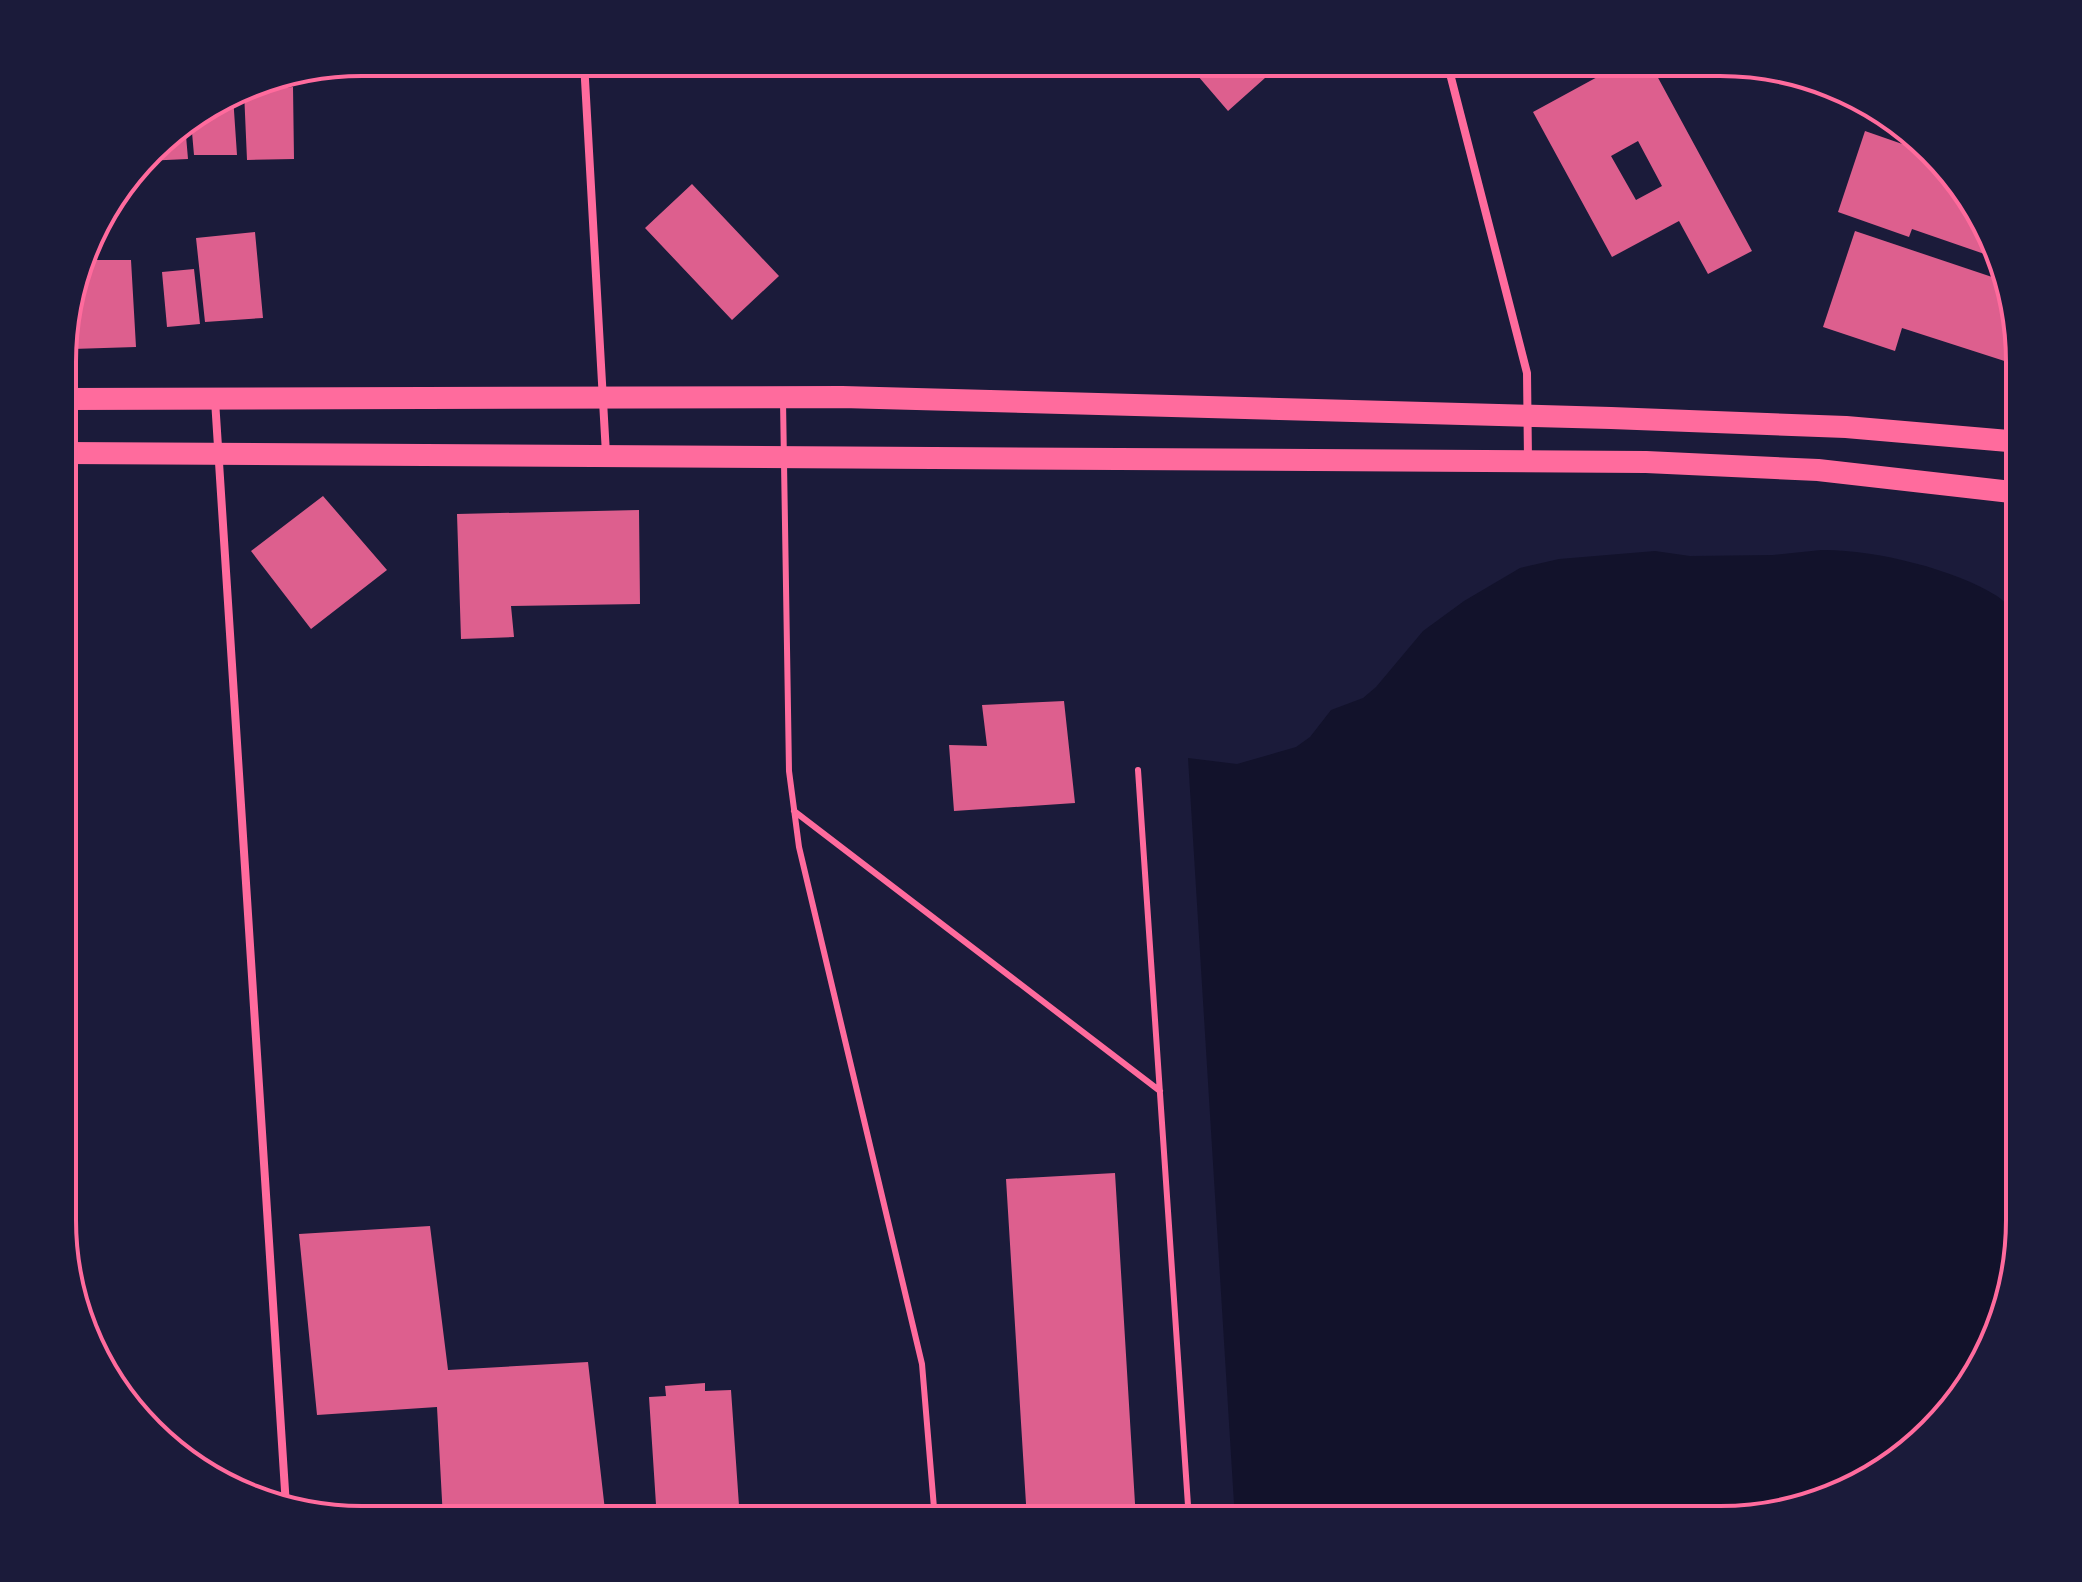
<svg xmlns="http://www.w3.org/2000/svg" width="2082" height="1582" viewBox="0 0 2082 1582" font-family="Jost,sans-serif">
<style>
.water{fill:#12122b}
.building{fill:#dd5f8e;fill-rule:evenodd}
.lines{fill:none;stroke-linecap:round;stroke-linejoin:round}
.service{stroke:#ff6b9d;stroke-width:6}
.minor{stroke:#ff6b9d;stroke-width:8}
.trunk{stroke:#ff6b9d;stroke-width:22}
.rim{fill:none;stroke:#ff6b9d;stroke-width:4}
</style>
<rect width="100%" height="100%" fill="#1b1b3a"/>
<path class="water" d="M1821,550C1872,549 1955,569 1997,596C2006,602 2013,611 2020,619L2019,1240L1997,1335L1946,1417L1852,1489L1720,1520H1235L1188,758L1237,764L1296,747L1310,737L1331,710L1363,698L1376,687L1423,631L1464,601L1520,568L1559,559L1655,551L1690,556L1773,555Z"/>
<path class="building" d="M1186,62H1283L1228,111Z
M1594,63H1650L1752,251L1708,274L1679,221L1612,257L1533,112L1601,75ZM1638,141L1662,186L1636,200L1611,156Z
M293,87L294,159L247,160L244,91Z
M233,96L237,155H194L191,121Z
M185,124L188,159L144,161L165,136Z
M1865,131L1931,154L1989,230L1996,258L1912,229L1909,237L1838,212Z
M692,184L779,276L732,320L645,228Z
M1855,231L2001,280L2020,366L1902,328L1895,351L1823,327Z
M255,232L263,318L205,322L196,238Z
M86,260H131L136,347L72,349L73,299Z
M194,269L200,324L167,327L162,272Z
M323,496L387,570L311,629L251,551Z
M639,510L640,604L511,606L514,637L461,639L457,514Z
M1064,701L1075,803L954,811L949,745L987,746L982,705Z
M1115,1173L1136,1520H1027L1006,1179Z
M430,1226L448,1370L588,1362L606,1519H443L437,1407L317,1415L299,1234Z
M705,1383V1391L731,1390L740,1520H657L649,1397L666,1396L665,1386Z"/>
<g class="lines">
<path class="service" d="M783,401L789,771L799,847L922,1364L935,1520
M1138,770L1189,1520
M794,811L1160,1091"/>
<path class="minor" d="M584,62L606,454
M1447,62L1527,373L1528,460
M1866,108H1872
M215,400L286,1506"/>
<path class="trunk" d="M64,399L842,397L1611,418L1846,427L2020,442
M64,453L1646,462L1818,470L2020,493"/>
</g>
<path d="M0 0H2082V1582H0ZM362 76H1720A286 286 0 0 1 2006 362V1220A286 286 0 0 1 1720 1506H362A286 286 0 0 1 76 1220V362A286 286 0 0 1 362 76Z" fill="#1b1b3a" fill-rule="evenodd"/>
<path class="rim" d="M362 76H1720A286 286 0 0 1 2006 362V1220A286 286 0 0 1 1720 1506H362A286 286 0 0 1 76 1220V362A286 286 0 0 1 362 76Z"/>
</svg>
